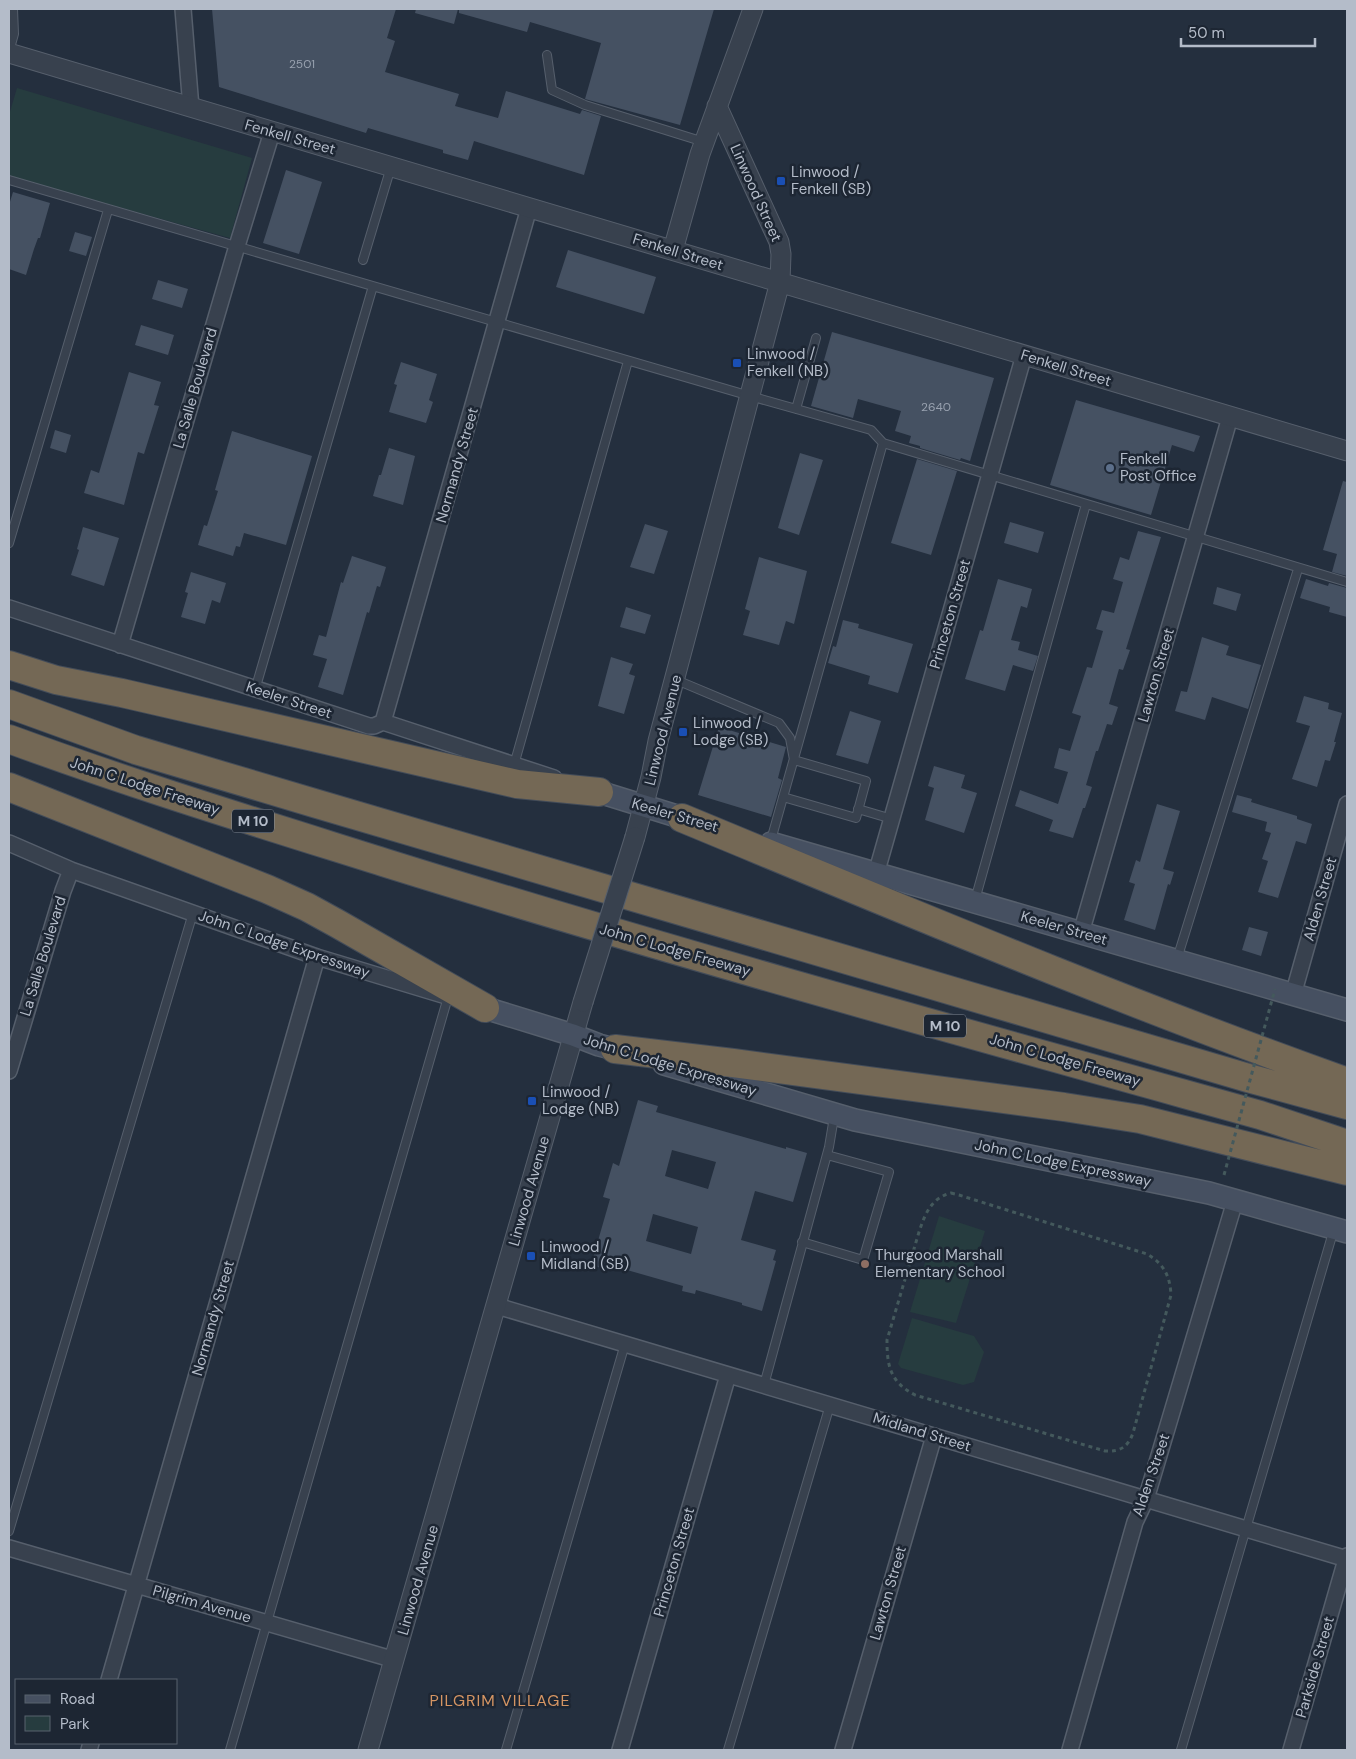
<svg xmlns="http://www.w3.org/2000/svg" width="1356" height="1759" viewBox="0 0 1356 1759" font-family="'DM Sans',sans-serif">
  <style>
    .green { fill: #263c3f }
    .building { fill: #455162; fill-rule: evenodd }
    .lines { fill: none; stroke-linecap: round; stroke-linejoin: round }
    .service-casing { stroke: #565f6c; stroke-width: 10 }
    .minor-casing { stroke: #565f6c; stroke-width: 18 }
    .tertiary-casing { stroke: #565f6c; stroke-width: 21 }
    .secondary-casing { stroke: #565f6c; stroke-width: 24 }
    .motorway-casing { stroke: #434c59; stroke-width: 30 }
    .path { stroke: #44595c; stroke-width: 3; stroke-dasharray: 4 4; stroke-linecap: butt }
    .service { stroke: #38414e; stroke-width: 8 }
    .minor { stroke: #38414e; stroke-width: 15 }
    .tertiary { stroke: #38414e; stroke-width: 19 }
    .secondary { stroke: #465061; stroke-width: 21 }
    .motorway { stroke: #746855; stroke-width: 28 }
    .tertiary-bridge-casing { stroke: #565f6c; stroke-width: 21; stroke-linecap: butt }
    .path-bridge { stroke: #44595c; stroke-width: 3; stroke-dasharray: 4 4; stroke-linecap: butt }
    .tertiary-bridge { stroke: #38414e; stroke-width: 19 }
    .transit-dot { fill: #1a4fb4; stroke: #1d2633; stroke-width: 2 }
    .service-dot { fill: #5c6f8a; stroke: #1d2633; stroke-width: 2 }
    .education-dot { fill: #8d6e63; stroke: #1d2633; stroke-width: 2 }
    .labels { text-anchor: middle; stroke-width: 5; stroke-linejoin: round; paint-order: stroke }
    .number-label { font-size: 12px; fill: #98a1af }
    .shield { fill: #1d2633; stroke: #878f9c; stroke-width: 1 }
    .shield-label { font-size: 14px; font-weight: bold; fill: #b4bcc9 }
    .street-label { font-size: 15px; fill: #b4bcc9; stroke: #1d2633 }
    .poi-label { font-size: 15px; fill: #b4bcc9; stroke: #1d2633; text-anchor: start }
    .neighbourhood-label { font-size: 16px; letter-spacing: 1px; fill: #d59563; stroke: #1d2633 }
  </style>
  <rect width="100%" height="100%" fill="#242f3e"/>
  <path class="green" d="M17 88 252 158 230 238 9 177V115Z
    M939 1216 985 1231 956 1323 910 1312Z
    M912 1318 974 1336 984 1352 974 1382 963 1385 901 1368 898 1364Z"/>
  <path class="building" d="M212 9H396L387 38 395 41 385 72 459 94 455 106 498 118 506 91 580 114 582 110 601 116 584 175 474 141 468 160 443 153V150L368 128 366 133 219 87Z
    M416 9H458L454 24 415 13Z
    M459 9H714L680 125 585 99 601 43 530 22 527 32 459 13Z
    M286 170 322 182 299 254 263 243Z
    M13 192 50 203 40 238H38L34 249 26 275 9 269V205Z
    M75 232 92 237 86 256 69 251Z
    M568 250 656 277 644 314 556 287Z
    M158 280 188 289 182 308 152 299Z
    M141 325 174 335 168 355 135 345Z
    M832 332 994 378 970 461 961 458 960 460 920 448V446L909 443 911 436 895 431 901 411 858 399 853 418 811 406Z
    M401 362 437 374 429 400 433 402 426 423 389 412 397 385 394 384Z
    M129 372 161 382 154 405 159 406 144 454 138 452 124 505 84 493 91 470 99 473Z
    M1076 400 1200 436 1194 452 1172 445 1151 515 1050 485Z
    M55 430 71 435 66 453 50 448Z
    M232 431 312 456 286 545 244 533 240 547 236 546 233 556 198 545 204 525 207 526 218 491 215 490Z
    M389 448 415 456 403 505 373 496 379 475H381Z
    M800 453 823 460 799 535 778 528Z
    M917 459 957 471 931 555 891 543Z
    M1343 481 1347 482V576L1332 572 1337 554 1323 550Z
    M1010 522 1044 532 1038 553 1004 543Z
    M645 524 668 531 654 574 630 567Z
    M83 527 119 538 104 586 71 575 79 550 77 549Z
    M1138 531 1161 537 1126 649 1130 650 1123 670 1119 669 1109 704 1118 707 1112 725 1107 724 1098 751H1096L1086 785 1092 787 1085 808H1083L1073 838 1049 831 1053 820 1015 806 1020 790 1058 804 1068 772 1054 768 1059 748 1070 751 1081 716 1072 713 1087 667 1092 668 1103 631 1096 629 1102 610 1114 613 1123 582 1113 579 1120 557 1129 560Z
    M352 556 386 567 380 587 377 586 369 613 367 612 343 695 318 687 327 659 313 655 319 635 326 637 341 582 343 583Z
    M759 557 807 571 794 624 786 621 779 645 743 635 750 611 745 609Z
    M191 572 226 583 220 603 212 600 205 624 181 617 188 593 185 592Z
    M998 579 1032 589 1027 608 1021 606 1011 640 1020 642 1018 650 1038 656 1033 671 1013 665 1005 691 965 679 980 630 983 631Z
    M1306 579 1328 586 1329 583 1347 588V617L1329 612 1330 607 1300 598Z
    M1217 587 1241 594 1236 611 1213 604Z
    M626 607 651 615 645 634 620 627Z
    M843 620 859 624 858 628 913 644 898 693 868 684 870 676 828 663 833 646 836 647Z
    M1202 637 1229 646 1226 655 1261 665 1248 709 1212 697 1205 720 1175 711 1181 691 1187 692Z
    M611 657 633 664 629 674 635 676 624 714 598 706Z
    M1304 696 1329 703 1328 709 1342 713 1334 742H1336L1330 761 1325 760 1317 787 1292 779 1310 726 1296 722Z
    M850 711 881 721 868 764 836 755Z
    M719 727 786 747 778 778 782 780 771 817 698 795Z
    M934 766 965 775 961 788 977 793 964 833 925 820 934 788 928 786Z
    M1237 795 1252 799 1251 802 1297 816V819L1312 824 1306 844 1296 841 1278 898 1258 892 1268 861 1262 859 1271 833 1265 831 1267 822 1232 812Z
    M1157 804 1180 811 1163 869 1174 872 1170 885 1168 884 1155 930 1124 920 1135 884 1129 882 1136 860 1140 862Z
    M1249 927 1268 932 1261 956 1242 950Z
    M638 1100 658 1106 656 1112 786 1149V1147L807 1153 793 1202 755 1191 741 1240 776 1250 773 1260 776 1261 762 1311 742 1305V1303L696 1290 695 1294 682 1291 683 1286 613 1266 611 1271 591 1265 610 1199 603 1197 613 1163 619 1166ZM672 1150 716 1162 708 1189 665 1176ZM653 1214 698 1227 691 1254 646 1241Z"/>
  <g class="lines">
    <defs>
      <path id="service" d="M9 52 14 34 13 9
        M547 55 552 90 585 105 704 142
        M9 180 750 396 871 430 883 443 1347 582
        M363 260 391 167
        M796 409 816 338
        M9 543 108 210
        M674 679 779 723 790 738 794 760 866 781 856 818 783 797
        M255 690 373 286
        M514 765 628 361
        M858 809 892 819
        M771 840 883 443
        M975 900 1086 504
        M1177 959 1298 569
        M802 1242 863 1260 889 1172 827 1155
        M764 1385 829 1147 834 1117
        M9 1531 193 913
        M230 1750 448 997
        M506 1750 625 1344
        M728 1750 830 1405
        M1181 1750 1334 1229"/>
      <path id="minor" d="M183 9 191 108
        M9 608 369 726H374L383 722 554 778
        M120 645 237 246 272 132
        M383 722 529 208
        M9 843 71 870 317 957 446 996
        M876 874 1024 355
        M1081 933 1230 417
        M1293 995 1347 804
        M9 1071 63 891 71 870
        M497 1306 1347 1559
        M9 1548 395 1660
        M109 1680 317 957
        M89 1750 91 1743
        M620 1750 728 1375
        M843 1750 934 1436
        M1070 1750 1135 1522 1146 1499 1235 1201
        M1291 1750 1347 1556"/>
      <path id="tertiary" d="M9 53 1347 451
        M673 250 700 154 753 9
        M635 837 651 777 658 741 780 282 781 254 779 242 717 106
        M368 1750 583 1002"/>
      <path id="secondary" d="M599 792 696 822
        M771 843 1347 1010
        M485 1008 573 1035 599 1045 630 1053
        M664 1064 855 1120 1209 1193 1347 1232"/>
      <path id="motorway" d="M9 665 56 680 122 693 517 784 599 792
        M9 704 136 750 314 803 1248 1078 1347 1105
        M9 739C134 785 262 824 389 864 678 954 969 1034 1260 1115L1347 1144
        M9 787 267 889 307 907 338 924 485 1008
        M682 818C902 909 1122 1002 1347 1082
        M615 1049 733 1063 1064 1107 1140 1119 1347 1171"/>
    </defs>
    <use href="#service" class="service-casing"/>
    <use href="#minor" class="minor-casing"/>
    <use href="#tertiary" class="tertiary-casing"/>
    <use href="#secondary" class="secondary-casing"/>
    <use href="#motorway" class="motorway-casing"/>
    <path class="path" d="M951 1193 959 1195 1147 1254C1164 1264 1170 1276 1171 1295L1133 1433C1128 1447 1120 1452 1105 1451L915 1395C890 1382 887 1366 887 1340L919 1232C925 1214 931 1198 951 1193Z"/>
    <use href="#service" class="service"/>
    <use href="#minor" class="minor"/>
    <use href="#tertiary" class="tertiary"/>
    <use href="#secondary" class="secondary"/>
    <use href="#motorway" class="motorway"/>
    <defs>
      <path id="tertiary-bridge" d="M583 1002 635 837"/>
    </defs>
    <use href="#tertiary-bridge" class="tertiary-bridge-casing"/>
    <path class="path-bridge" d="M1224 1175 1275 989"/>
    <use href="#tertiary-bridge" class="tertiary-bridge"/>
  </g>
  <g class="transit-dot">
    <rect x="776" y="176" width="10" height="10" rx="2.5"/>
    <rect x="732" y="358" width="10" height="10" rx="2.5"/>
    <rect x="678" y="727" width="10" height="10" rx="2.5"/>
    <rect x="527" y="1096" width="10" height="10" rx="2.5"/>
    <rect x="526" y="1251" width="10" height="10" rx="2.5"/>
  </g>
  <circle class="service-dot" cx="1110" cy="468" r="5"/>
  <circle class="education-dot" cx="865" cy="1264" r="5"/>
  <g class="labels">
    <g class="number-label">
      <text x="302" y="68">2501</text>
      <text x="936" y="411">2640</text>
    </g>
    <g class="shield">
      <rect x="232" y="809.5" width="42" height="23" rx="4"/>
      <rect x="924" y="1014.5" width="42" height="23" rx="4"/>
    </g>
    <g class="shield-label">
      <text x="253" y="826">M 10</text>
      <text x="945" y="1031">M 10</text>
    </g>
    <g class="street-label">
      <text transform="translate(290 137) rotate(16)" y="5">Fenkell Street</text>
      <text transform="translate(756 193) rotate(66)" y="5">Linwood Street</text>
      <text transform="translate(678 252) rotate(17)" y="5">Fenkell Street</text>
      <text transform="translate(1066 368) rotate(17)" y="5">Fenkell Street</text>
      <text transform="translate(195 388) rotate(-74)" y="5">La Salle Boulevard</text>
      <text transform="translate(457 465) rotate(-74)" y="5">Normandy Street</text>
      <text transform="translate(950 614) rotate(-74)" y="5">Princeton Street</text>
      <text transform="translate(1156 675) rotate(-74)" y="5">Lawton Street</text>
      <text transform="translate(289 700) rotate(18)" y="5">Keeler Street</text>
      <text transform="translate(663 730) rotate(-76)" y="5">Linwood Avenue</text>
      <text transform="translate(145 786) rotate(18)" y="5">John C Lodge Freeway</text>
      <text transform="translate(675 815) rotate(16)" y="5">Keeler Street</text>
      <text transform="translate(1320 899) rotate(-74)" y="5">Alden Street</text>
      <text transform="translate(1064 928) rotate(16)" y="5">Keeler Street</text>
      <text transform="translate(284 944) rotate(19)" y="5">John C Lodge Expressway</text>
      <text transform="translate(675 950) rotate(16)" y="5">John C Lodge Freeway</text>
      <text transform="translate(43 956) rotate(-73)" y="5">La Salle Boulevard</text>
      <text transform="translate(1065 1060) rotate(16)" y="5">John C Lodge Freeway</text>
      <text transform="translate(670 1065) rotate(17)" y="5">John C Lodge Expressway</text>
      <text transform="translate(1063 1163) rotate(12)" y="5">John C Lodge Expressway</text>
      <text transform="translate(529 1191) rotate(-74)" y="5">Linwood Avenue</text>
      <text transform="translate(213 1318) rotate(-74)" y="5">Normandy Street</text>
      <text transform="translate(922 1432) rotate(17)" y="5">Midland Street</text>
      <text transform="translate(1151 1475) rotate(-71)" y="5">Alden Street</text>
      <text transform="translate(674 1562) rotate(-74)" y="5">Princeton Street</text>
      <text transform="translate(418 1580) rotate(-74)" y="5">Linwood Avenue</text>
      <text transform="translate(888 1593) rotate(-74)" y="5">Lawton Street</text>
      <text transform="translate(202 1604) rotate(16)" y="5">Pilgrim Avenue</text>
      <text transform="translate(1315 1667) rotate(-74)" y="5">Parkside Street</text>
    </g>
    <g class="poi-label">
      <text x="791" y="177">Linwood /<tspan x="791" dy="17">Fenkell (SB)</tspan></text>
      <text x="747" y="359">Linwood /<tspan x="747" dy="17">Fenkell (NB)</tspan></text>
      <text x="1120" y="464">Fenkell<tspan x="1120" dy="17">Post Office</tspan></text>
      <text x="693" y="728">Linwood /<tspan x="693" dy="17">Lodge (SB)</tspan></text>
      <text x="542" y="1097">Linwood /<tspan x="542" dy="17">Lodge (NB)</tspan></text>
      <text x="541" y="1252">Linwood /<tspan x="541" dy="17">Midland (SB)</tspan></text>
      <text x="875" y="1260">Thurgood Marshall<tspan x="875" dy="17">Elementary School</tspan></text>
    </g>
    <g class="neighbourhood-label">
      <text x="500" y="1706">PILGRIM VILLAGE</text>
    </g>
  </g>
  <rect width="1356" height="1759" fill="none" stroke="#b4bcc9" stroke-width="20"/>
  <rect x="15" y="1679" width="162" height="65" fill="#1d2633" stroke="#59626f"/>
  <rect x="25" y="1695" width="25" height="8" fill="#465061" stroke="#59626f"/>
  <text x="60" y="1704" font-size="15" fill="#b4bcc9">Road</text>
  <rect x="25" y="1716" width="25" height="15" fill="#263c3f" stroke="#59626f"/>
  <text x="60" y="1729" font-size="15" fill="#b4bcc9">Park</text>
  <path d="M1181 38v8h134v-8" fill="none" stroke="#b4bcc9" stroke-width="2.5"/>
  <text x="1188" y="38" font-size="15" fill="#b4bcc9" stroke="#1d2633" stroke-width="4" paint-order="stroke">50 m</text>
</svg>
